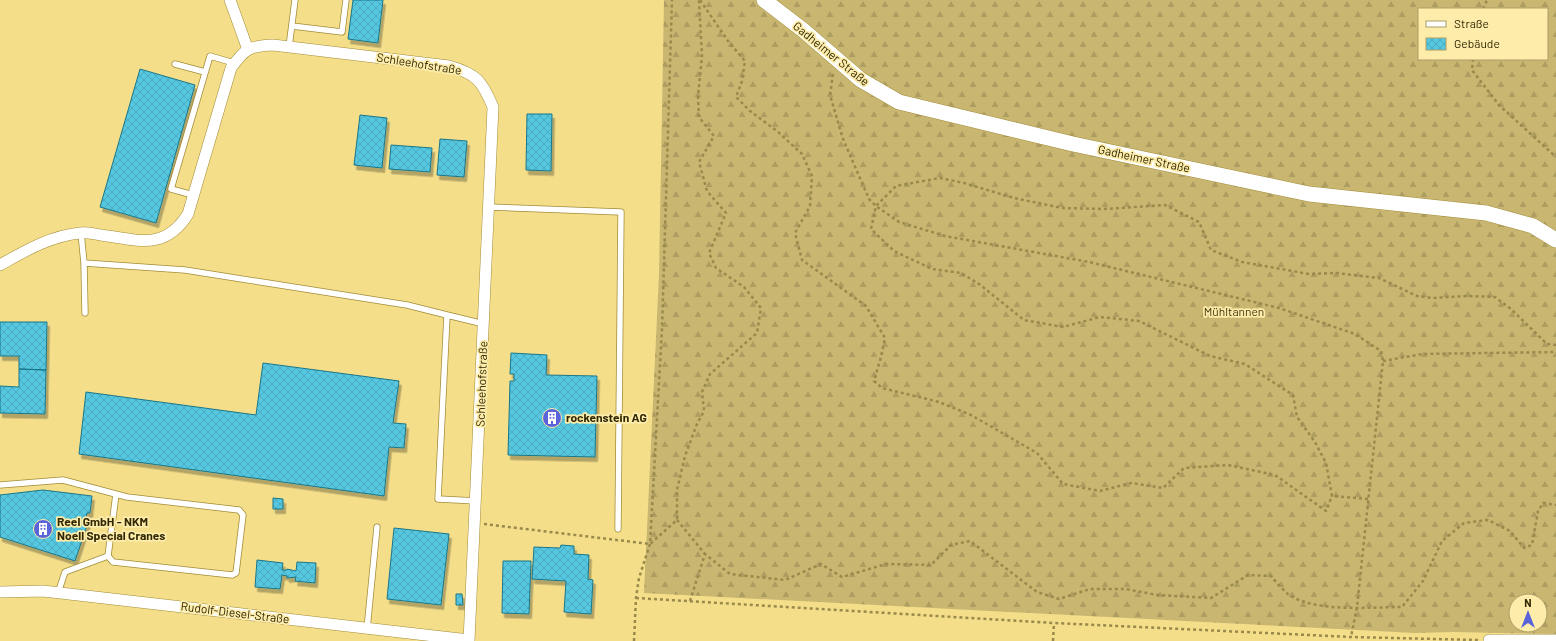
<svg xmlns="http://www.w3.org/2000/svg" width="1556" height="641" viewBox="0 0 1556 641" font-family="Barlow,sans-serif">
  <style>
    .forest { fill: url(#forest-firs); fill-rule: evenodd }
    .building { fill: url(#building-cross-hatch); stroke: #197689; filter: url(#shadow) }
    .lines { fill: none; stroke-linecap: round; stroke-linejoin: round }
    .lane-casing { stroke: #a28c37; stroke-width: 7 }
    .street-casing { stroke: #a28c37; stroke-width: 12 }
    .secondary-casing { stroke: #a28c37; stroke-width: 16 }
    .path { stroke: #99894b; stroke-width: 2.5; stroke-dasharray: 3 3; stroke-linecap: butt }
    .lane { stroke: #fff; stroke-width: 5.5 }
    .street { stroke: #fff; stroke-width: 11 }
    .secondary { stroke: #fff; stroke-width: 15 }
    .labels { text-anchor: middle; stroke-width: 3.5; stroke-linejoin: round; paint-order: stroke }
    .street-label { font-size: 12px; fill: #302703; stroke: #fdecaa }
    .park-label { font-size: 12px; fill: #42370c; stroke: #fdecaa }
    .poi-label { font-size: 12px; font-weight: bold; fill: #302703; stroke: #fdecaa; text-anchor: start }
  </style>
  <defs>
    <pattern id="forest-firs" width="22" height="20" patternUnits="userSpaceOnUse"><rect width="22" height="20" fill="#c9b771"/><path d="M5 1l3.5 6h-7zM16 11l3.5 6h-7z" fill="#ad9d60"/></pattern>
    <pattern id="building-cross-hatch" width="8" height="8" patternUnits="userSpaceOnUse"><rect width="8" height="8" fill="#56c7e0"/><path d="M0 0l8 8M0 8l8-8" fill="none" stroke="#4babbf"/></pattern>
    <filter id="shadow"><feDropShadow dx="2.5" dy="4.5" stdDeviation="0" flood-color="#0004"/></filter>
  </defs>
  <rect width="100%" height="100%" fill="#f4de8a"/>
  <path class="forest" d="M664 0H1556V634L1453 632 1415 633 644 593 659 274ZM1419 9H1547V59H1419ZM1516 601H1540V625H1516Z"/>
  <path class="building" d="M353 0H383L378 43 348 39Z
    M140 69 195 85 156 223 100 207Z
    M527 114H552L551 171 526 170Z
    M360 115 387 118 382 168 354 165Z
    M440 139 467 141 464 177 437 175Z
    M391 145 432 148 430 172 389 169Z
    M0 322H47L46 370 19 369V356H0Z
    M511 353 547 355 546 375 597 376 595 457 508 455 510 381H514V374H510Z
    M263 363 399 381 393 423 406 424 404 448 389 447 384 496 79 454 86 392 256 415Z
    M19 369 46 370 45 414 0 413V386L19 387Z
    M43 490 92 496 90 513H87L85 522H88L75 561 0 537V495Z
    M273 498 283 499V509H273Z
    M394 528 449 534 441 605 387 599Z
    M561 545 574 546V554L589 555 588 579 593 580 591 614 564 612 566 581 532 579 534 547 560 548Z
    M257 560 283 563 282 570H287V569L296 571 297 562 316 563 315 583 295 581 296 577 287 578V576L282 575 280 589 255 587Z
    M503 561H531L529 614 502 613Z
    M456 594H462L463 605H456Z"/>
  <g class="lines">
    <defs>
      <path id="lane" d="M292 26 342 32 346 0
        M289 47 295 0
        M175 64 205 72
        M193 195 171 189 210 56 234 63
        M489 207 621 212 618 529
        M81 233 84 263 85 313
        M84 263 185 270 407 305 447 315
        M0 485 63 480 127 497 239 510 243 515 236 573 232 575 113 562 108 556 116 494
        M477 501 438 499 447 315 484 324
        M58 593 65 572 108 556
        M367 629 377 527"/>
      <path id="street" d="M230 0 248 50
        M0 265C25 251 50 236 80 233 86 232 94 234 101 235 138 240 165 251 188 214L231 68C245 49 248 46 273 45L449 66C477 74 482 81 493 107L469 641
        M0 592 43 591 469 640
        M1489 640H1556"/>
      <path id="secondary" d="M764 0 803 30 861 80 899 102 1073 144 1309 194 1486 213 1533 226 1556 240"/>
    </defs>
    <use href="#lane" class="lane-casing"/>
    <use href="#street" class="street-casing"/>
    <use href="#secondary" class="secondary-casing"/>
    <path class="path" d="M700 0 728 41 745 61 742 81 736 97 750 111 777 131 802 154 812 176 810 206 795 233 802 260 866 306 885 338 881 357 874 381 882 388 939 402 971 415 1037 453 1063 484 1100 491 1131 483 1163 488 1184 468 1228 465 1275 475 1326 511 1332 496
      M1483 9 1487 0
      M1473 59 1472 70 1499 105 1556 157
      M833 74 830 95 843 139 869 199 876 206 899 222 945 236 1089 262 1279 308 1355 334 1381 351 1383 361 1357 607 1351 637
      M1383 361 1422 354 1556 352
      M1368 499 1332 496 1326 463 1315 442 1297 417 1293 395 1245 364 1210 356 1139 321 1100 317 1063 327 1024 320 979 284 961 273 932 269 894 251 871 229 876 206 896 186 940 178 964 183 1014 198 1062 208 1105 209 1165 205 1199 222 1211 250 1242 262 1309 274 1336 273 1379 278 1417 296 1432 298 1468 296 1495 297 1511 309 1547 344 1556 345
      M677 520 705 554
      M484 524 650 544 677 520V490L685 456 697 424 704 411 702 392 710 374 757 333 761 308 744 287 716 268 709 253 726 213 707 191 699 162 714 136 699 117 698 96 702 56 699 0
      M636 598 1054 623 1351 637 1478 640
      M690 601 705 554 730 574 785 580 821 564 842 577 886 564 931 565 951 545 970 541 1037 592 1059 599 1090 589H1125L1158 595 1211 598 1248 575 1271 576C1276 582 1282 589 1288 594 1315 613 1369 607 1402 607L1423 581 1442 541 1464 523 1488 520 1510 531 1524 548 1532 545 1538 511 1543 503 1556 505
      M634 641 636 598 639 578 650 544 662 329 672 0
      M1053 641 1054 623"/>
    <use href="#lane" class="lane"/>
    <use href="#street" class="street"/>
    <use href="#secondary" class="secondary"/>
  </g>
  <defs>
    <symbol id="building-disc" viewBox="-11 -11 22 22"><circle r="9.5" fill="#5964db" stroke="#fdecaa"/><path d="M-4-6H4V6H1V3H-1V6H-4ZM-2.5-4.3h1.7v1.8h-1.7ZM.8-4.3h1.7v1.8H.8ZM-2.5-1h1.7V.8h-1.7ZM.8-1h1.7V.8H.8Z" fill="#fff"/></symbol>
  </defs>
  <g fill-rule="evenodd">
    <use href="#building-disc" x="541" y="407" width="22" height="22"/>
    <use href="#building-disc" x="32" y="518" width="22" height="22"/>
  </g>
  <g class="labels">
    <g class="street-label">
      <text transform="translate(831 54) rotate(39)" y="4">Gadheimer Straße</text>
      <text transform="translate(419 64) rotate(9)" y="4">Schleehofstraße</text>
      <text transform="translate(1144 159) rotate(12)" y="4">Gadheimer Straße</text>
      <text transform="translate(482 384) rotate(-88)" y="4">Schleehofstraße</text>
      <text transform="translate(235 613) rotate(7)" y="4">Rudolf-Diesel-Straße</text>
    </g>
    <g class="park-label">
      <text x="1234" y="316">Mühltannen</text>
    </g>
    <g class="poi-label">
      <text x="566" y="422">rockenstein AG</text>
      <text x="57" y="526">Reel GmbH - NKM<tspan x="57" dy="14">Noell Special Cranes</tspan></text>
    </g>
  </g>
  <rect x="1418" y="8" width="130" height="52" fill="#fdecaa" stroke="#ab9d67"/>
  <rect x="1426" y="21" width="20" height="6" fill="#ffffff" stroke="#ab9d67"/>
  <text x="1454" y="28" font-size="12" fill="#302703">Straße</text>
  <rect x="1426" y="38" width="20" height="12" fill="url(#building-cross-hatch)" stroke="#ab9d67"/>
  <text x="1454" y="48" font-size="12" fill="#302703">Gebäude</text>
  <g transform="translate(1528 613)"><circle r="19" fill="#fdecaa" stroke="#ab9d67"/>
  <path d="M0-3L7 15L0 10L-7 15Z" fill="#5964db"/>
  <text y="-6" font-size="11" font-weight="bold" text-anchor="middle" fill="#302703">N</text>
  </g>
</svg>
